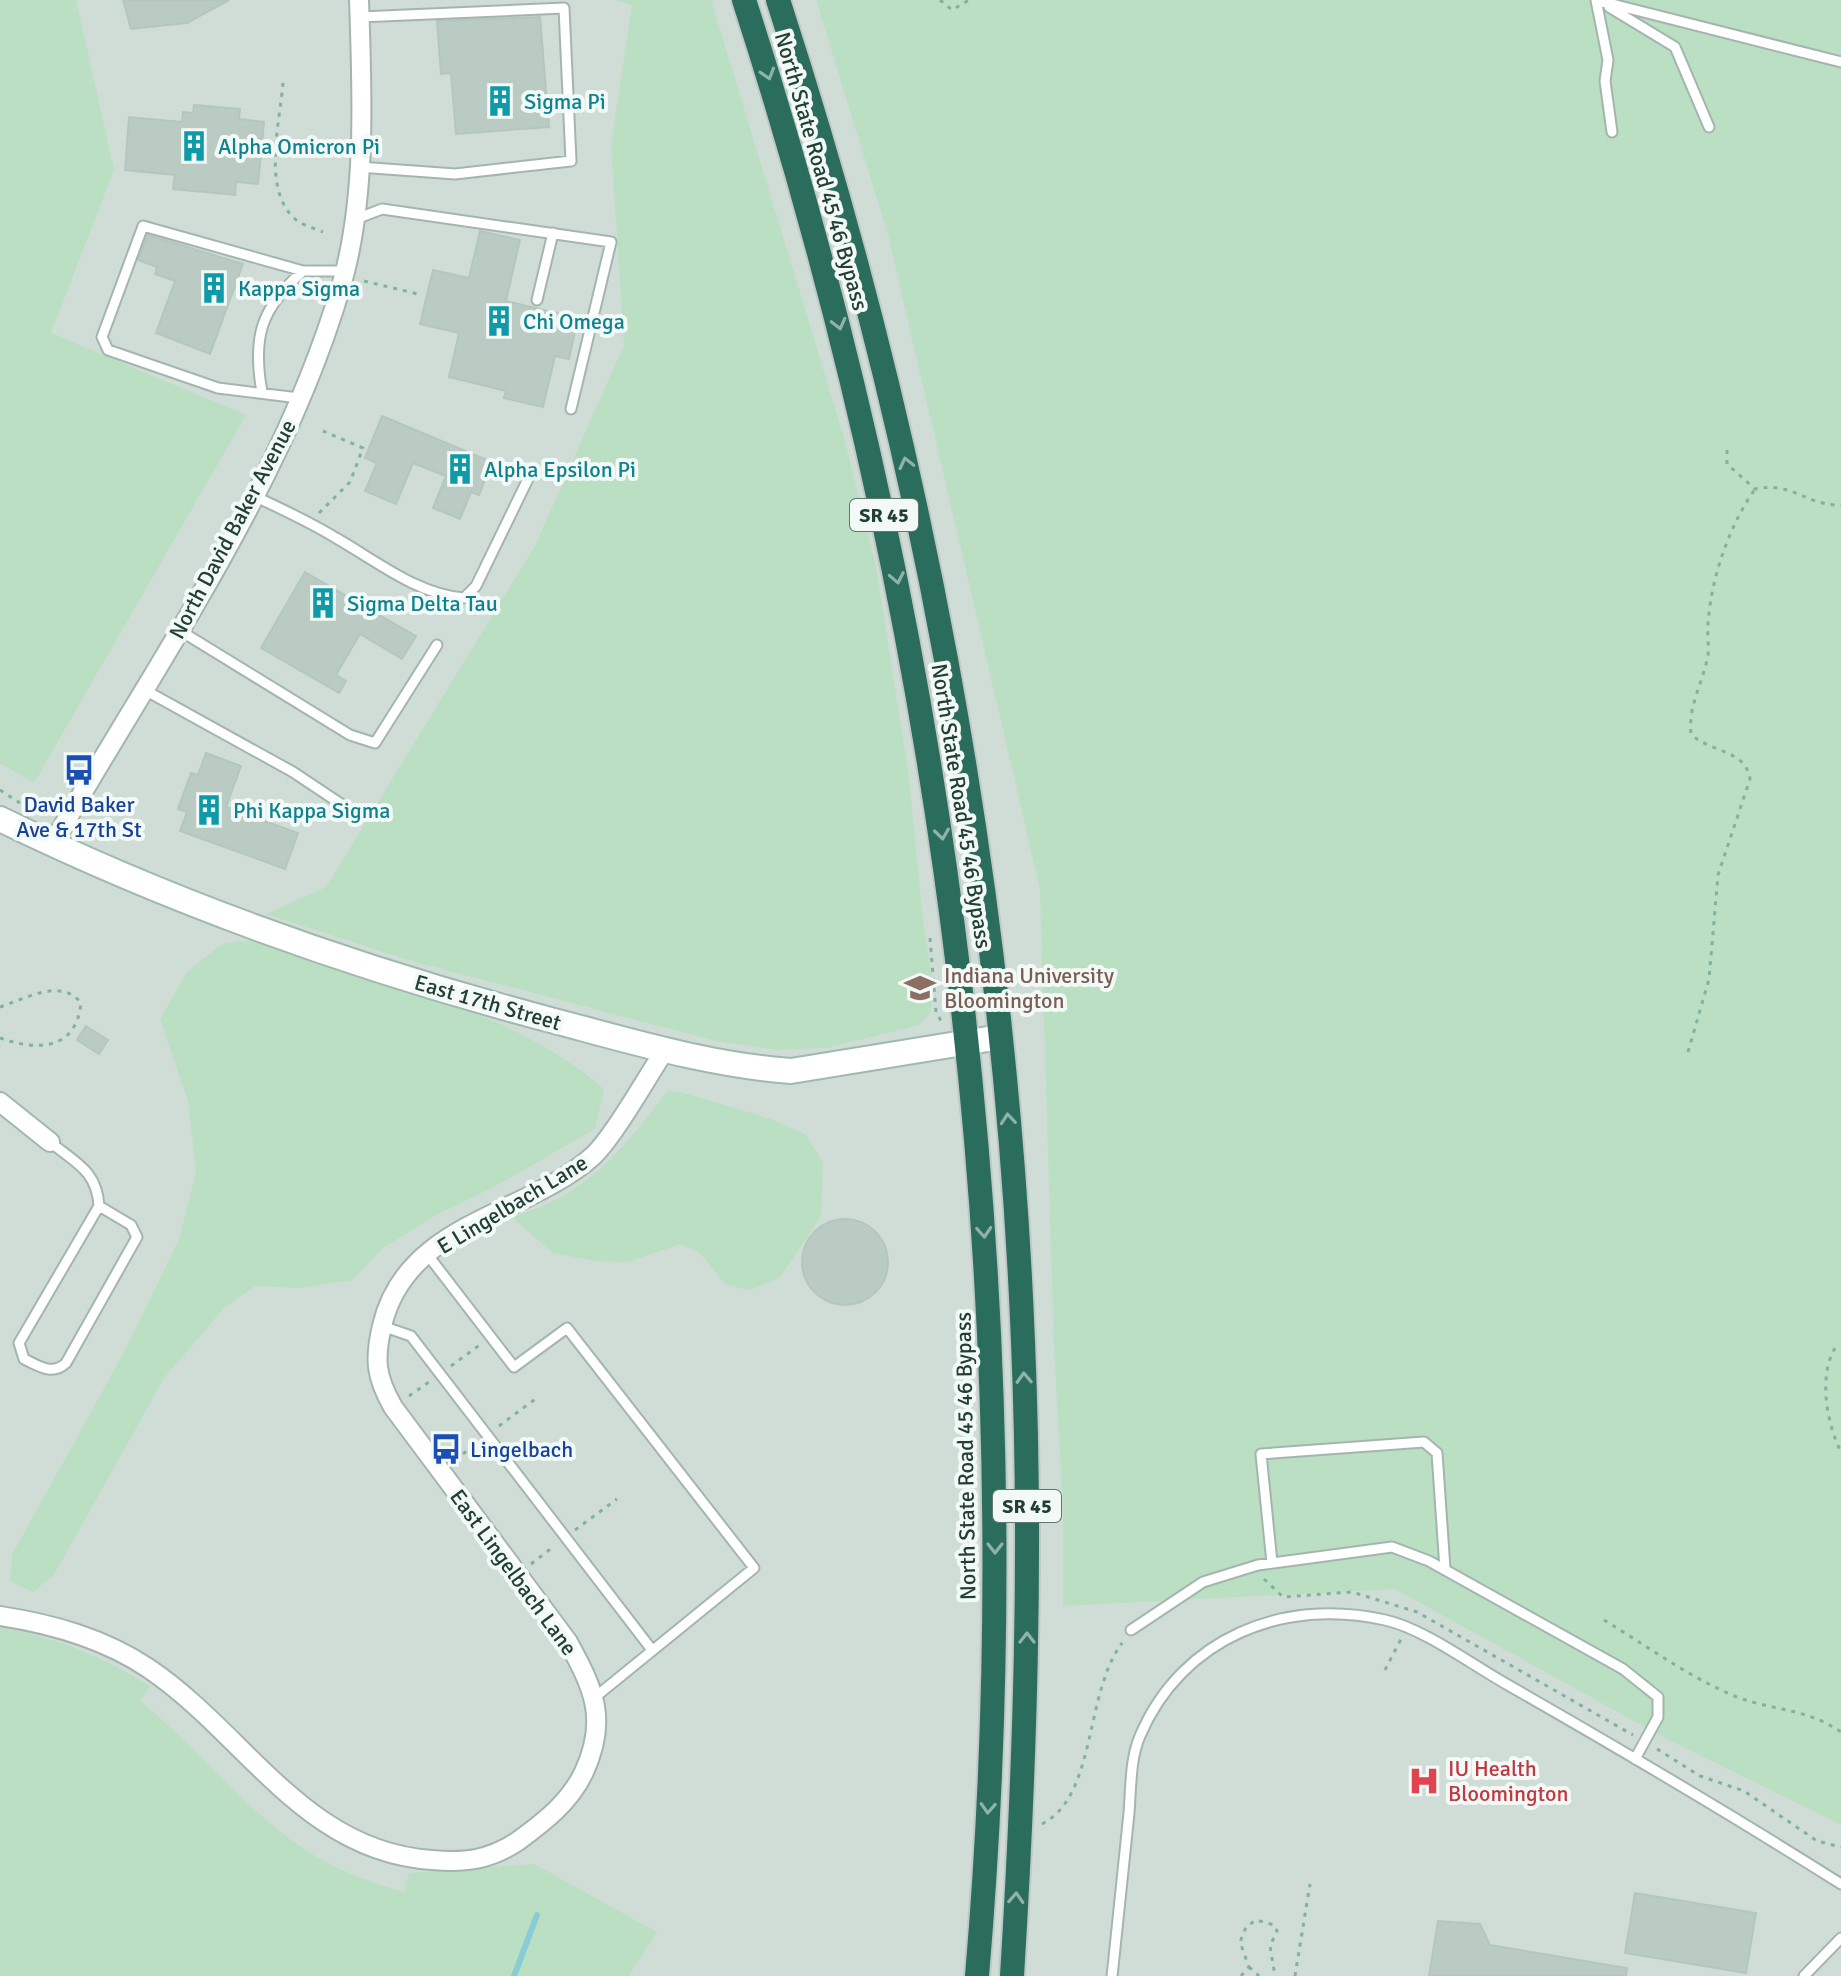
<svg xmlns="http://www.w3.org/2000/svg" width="1841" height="1976" viewBox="0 0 1841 1976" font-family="Signika,sans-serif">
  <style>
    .built { fill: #d0ddd7 }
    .green { fill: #badfc2 }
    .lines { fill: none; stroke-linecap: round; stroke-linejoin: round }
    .stream { stroke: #88cdd5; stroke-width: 6 }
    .building { fill: #bacbc3; stroke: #b4c7be; stroke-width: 2 }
    .lane-casing { stroke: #a4b5af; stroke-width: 13 }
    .street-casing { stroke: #a4b5af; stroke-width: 22 }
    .secondary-casing { stroke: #a0b9af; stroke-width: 28 }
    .highway-casing { stroke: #c1c9c6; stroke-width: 28 }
    .path { stroke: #81b2a0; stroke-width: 3; stroke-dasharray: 4 6; stroke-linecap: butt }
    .lane { stroke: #fff; stroke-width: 9 }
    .street { stroke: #fff; stroke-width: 18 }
    .secondary { stroke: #fff; stroke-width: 24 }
    .highway { stroke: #2b6d5c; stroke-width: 24 }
    .oneway { stroke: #8fb3a9 }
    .labels { text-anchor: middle; stroke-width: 8; stroke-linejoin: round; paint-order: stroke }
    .shield { fill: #f3f9f6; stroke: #60776f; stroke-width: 2 }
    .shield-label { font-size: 20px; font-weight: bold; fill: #213f35 }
    .culture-label { font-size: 22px; fill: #0d838f; stroke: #f3f9f6; text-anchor: start }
    .street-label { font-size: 22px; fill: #213f35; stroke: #f3f9f6 }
    .transit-label { font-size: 22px; fill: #164399; stroke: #f3f9f6 }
    .education-label { font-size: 22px; fill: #785e54; stroke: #f3f9f6; text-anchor: start }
    .health-label { font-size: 22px; fill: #be3a42; stroke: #f3f9f6; text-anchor: start }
  </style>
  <rect width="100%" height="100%" fill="#e2ede8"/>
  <path class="built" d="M0 0H1841V1976H0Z"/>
  <path class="green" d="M0 0H76L114 170 51 333 246 415 34 783 0 763Z
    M615 0H711L843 434 876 566 909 778 923 920 934 989 930 1013 919 1025 826 1048 777 1050 716 1041 408 960 266 914 326 887 535 546 624 345 611 145 632 5Z
    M816 0H1841V1825L1663 1737 1395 1589 1063 1606V1507L1054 1350 1040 889 887 231Z
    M261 939C370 977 517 1012 604 1089L595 1129 496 1186 440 1213 383 1248 352 1280 299 1288 255 1286 225 1307 164 1378 54 1575 33 1592 10 1581 12 1555 124 1352 179 1240 196 1172 188 1101 160 1019 187 972 222 944Z
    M667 1091 681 1092 771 1119 805 1134 823 1162 821 1216 780 1278 750 1290 725 1284 700 1253 681 1244 628 1262 596 1261 553 1253 512 1217C585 1196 623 1151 667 1091Z
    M0 1628C55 1636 103 1657 150 1686L140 1701C202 1750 250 1819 319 1858 347 1874 374 1883 404 1892L409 1873 534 1864 657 1932 629 1976H0Z"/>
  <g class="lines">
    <path class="stream" d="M514 1976 537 1915"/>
  </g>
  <path class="building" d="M123 0H229L187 23 131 29Z
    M540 17 549 127 456 134 451 73 441 74 437 21Z
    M194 105 240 109 239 119 264 122 258 184 236 182 235 195 173 189 175 175 125 170 129 117 182 122 183 112 193 113Z
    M480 231 520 240 506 301 578 318 569 359 555 356 543 407 504 398 506 391 449 377 459 333 420 324 433 270 469 278Z
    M148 235 243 264 210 354 156 333 175 281 155 274 157 267 138 260Z
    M382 416 492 462 479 495 471 492 460 519 433 508 446 476 413 463 396 504 365 491 377 463 365 458Z
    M305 572 416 636 402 659 360 634 336 675 346 681 339 693 261 648Z
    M206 753 241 766 226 807 298 833 285 869 180 831 187 812 178 809 191 773 198 775Z
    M86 1026 108 1040 99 1054 77 1040Z
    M802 1262a43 43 0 1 1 86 0a43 43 0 1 1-86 0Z
    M1635 1893 1756 1913 1746 1973 1625 1953Z
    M1438 1921 1480 1924 1490 1945 1627 1968 1626 1976H1429Z"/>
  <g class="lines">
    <defs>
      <path id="lane" d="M1596 0 1841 62
        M1596 0 1608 60 1605 81 1612 132
        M1609 7 1675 47 1709 127
        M359 167 455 174 571 161 564 8 360 17
        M356 219 382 209 611 242 571 409
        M537 300 553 233
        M262 392C252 337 261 308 303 271
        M299 398 218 388 108 350 102 337 143 226 303 271H344
        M254 496C282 509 310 522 336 538 375 560 418 595 464 598L476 586 528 479
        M179 630 350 735 375 743 437 645
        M143 689 293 772 344 806
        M50 1142C76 1163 97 1171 99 1206L19 1343 24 1359C39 1366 52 1376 66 1363L137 1237 131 1225 99 1206
        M427 1254 514 1367 567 1328 754 1568 594 1698
        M382 1326 411 1336 652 1650
        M1272 1563 1261 1454 1424 1442 1437 1453 1445 1569
        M1131 1630 1203 1582 1258 1565 1392 1547 1429 1561 1623 1669 1658 1697V1717L1635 1759
        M1112 1976C1118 1922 1123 1868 1129 1813 1131 1788 1130 1759 1140 1736 1182 1637 1285 1597 1385 1620 1425 1629 1472 1665 1508 1685 1620 1749 1732 1815 1841 1884
        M1804 1976 1841 1938"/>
      <path id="street" d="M52 845C156 663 283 486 342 283 367 195 362 90 359 0
        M0 1102 50 1142
        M0 1616C52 1624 103 1638 148 1668 245 1733 304 1852 432 1860 465 1863 490 1860 518 1841 544 1822 570 1802 584 1772 608 1720 594 1689 568 1642L393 1407C376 1377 374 1360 382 1326 406 1222 526 1216 593 1156 614 1136 647 1077 665 1050"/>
      <path id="secondary" d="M0 819C176 905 359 969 547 1019 627 1040 708 1065 791 1071L1000 1037"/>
      <path id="highway" d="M744 0C950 637 1034 1308 977 1976
        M778 0C919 433 1005 887 1023 1342 1032 1554 1025 1765 1012 1976"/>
    </defs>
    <use href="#lane" class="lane-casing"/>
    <use href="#street" class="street-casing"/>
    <use href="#secondary" class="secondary-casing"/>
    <use href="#highway" class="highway-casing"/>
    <path class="path" d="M940 0 952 10 969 0
      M283 83C280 122 262 188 294 218 301 225 314 228 323 232
      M364 281 422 295
      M1727 450V464L1755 489C1793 481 1806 506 1841 505
      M319 513 350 482 363 448 323 431
      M0 790 20 803
      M930 938 936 1012 941 1021
      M0 1007C25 999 61 977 81 1003 76 1051 37 1051 0 1038
      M1688 1052 1709 979 1718 875 1750 779C1746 749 1710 753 1691 734 1688 705 1703 683 1708 655 1709 645 1707 634 1708 624 1711 578 1729 526 1755 489
      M1835 1348C1818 1377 1827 1424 1841 1452
      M451 1366 481 1344
      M409 1396 429 1382
      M499 1426 538 1397
      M455 1460 477 1443
      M575 1530 617 1499
      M531 1564 553 1547
      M1264 1579 1283 1597 1352 1592 1417 1612 1633 1735
      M1604 1620C1647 1646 1690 1678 1737 1697 1774 1711 1806 1708 1841 1732
      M1385 1670 1401 1639
      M1657 1749 1700 1776 1744 1791 1817 1841 1841 1847
      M1042 1824C1097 1796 1084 1694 1122 1643
      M1249 1967 1259 1976
      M1241 1976 1249 1967 1240 1942 1246 1927 1256 1920 1274 1925 1277 1931 1270 1946 1275 1976
      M1295 1976 1310 1884"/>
    <use href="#lane" class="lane"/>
    <use href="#street" class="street"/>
    <use href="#secondary" class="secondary"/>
    <use href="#highway" class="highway"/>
  </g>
  <defs><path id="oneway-chevron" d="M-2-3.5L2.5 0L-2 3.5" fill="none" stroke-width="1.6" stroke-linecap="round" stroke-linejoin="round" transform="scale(2)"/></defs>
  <g class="oneway">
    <use href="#oneway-chevron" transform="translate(768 74) rotate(73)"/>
    <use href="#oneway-chevron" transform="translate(839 324) rotate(76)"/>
    <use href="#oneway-chevron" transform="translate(906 463) rotate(-103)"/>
    <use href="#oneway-chevron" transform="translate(897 578) rotate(79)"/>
    <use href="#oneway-chevron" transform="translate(942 834) rotate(82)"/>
    <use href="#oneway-chevron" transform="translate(1008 1119) rotate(-95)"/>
    <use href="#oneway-chevron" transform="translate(984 1232) rotate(86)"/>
    <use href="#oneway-chevron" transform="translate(1024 1378) rotate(-92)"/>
    <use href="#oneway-chevron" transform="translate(995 1548) rotate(90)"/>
    <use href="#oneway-chevron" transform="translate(1027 1638) rotate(-90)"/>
    <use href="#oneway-chevron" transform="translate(988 1808) rotate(93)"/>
    <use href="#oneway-chevron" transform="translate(1016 1898) rotate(-87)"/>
  </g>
  <defs>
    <symbol id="building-bare" viewBox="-9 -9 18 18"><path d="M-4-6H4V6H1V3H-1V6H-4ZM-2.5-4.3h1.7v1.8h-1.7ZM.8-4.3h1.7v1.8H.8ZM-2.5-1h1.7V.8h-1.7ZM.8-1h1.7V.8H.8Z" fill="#0f9aa8" stroke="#f3f9f6" stroke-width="2.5" paint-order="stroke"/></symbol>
    <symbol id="bus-bare" viewBox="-9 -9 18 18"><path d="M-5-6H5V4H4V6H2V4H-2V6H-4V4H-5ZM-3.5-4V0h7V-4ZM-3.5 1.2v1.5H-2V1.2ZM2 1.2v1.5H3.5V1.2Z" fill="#1a4fb4" stroke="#f3f9f6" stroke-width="2.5" paint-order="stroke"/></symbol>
    <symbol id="university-bare" viewBox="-9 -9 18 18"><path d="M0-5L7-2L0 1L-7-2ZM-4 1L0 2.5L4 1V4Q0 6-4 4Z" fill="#8d6e63" stroke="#f3f9f6" stroke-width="2.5" paint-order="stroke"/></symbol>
    <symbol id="hospital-bare" viewBox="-9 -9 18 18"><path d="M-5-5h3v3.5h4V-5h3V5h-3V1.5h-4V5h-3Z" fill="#e0444e" stroke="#f3f9f6" stroke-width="2.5" paint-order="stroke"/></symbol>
  </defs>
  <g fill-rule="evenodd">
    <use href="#building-bare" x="478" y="79" width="44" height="44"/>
    <use href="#building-bare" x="172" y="124" width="44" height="44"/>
    <use href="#building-bare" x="192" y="266" width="44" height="44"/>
    <use href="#building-bare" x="477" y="299" width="44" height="44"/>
    <use href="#building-bare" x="438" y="447" width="44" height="44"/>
    <use href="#building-bare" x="301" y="581" width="44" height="44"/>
    <use href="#bus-bare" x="57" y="748" width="44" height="44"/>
    <use href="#building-bare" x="187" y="788" width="44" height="44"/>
    <use href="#university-bare" x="898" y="966" width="44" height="44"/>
    <use href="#bus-bare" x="424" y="1427" width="44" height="44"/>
    <use href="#hospital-bare" x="1402" y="1759" width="44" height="44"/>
  </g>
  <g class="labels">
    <g class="shield">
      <rect x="850" y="499" width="68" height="32" rx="6"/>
      <rect x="993" y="1490" width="68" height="32" rx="6"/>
    </g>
    <g class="shield-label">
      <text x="884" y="522">SR 45</text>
      <text x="1027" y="1513">SR 45</text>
    </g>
    <g class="culture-label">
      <text x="524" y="109">Sigma Pi</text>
      <text x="218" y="154">Alpha Omicron Pi</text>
      <text x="238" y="296">Kappa Sigma</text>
      <text x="523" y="329">Chi Omega</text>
      <text x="484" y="477">Alpha Epsilon Pi</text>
      <text x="347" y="611">Sigma Delta Tau</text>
      <text x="233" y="818">Phi Kappa Sigma</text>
    </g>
    <g class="street-label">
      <text transform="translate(822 171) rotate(74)" y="8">North State Road 45 46 Bypass</text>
      <text transform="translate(232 529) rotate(-62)" y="8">North David Baker Avenue</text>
      <text transform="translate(962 806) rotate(81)" y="8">North State Road 45 46 Bypass</text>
      <text transform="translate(488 1002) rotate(16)" y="8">East 17th Street</text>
      <text transform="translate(512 1204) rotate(-31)" y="8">E Lingelbach Lane</text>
      <text transform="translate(965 1456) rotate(-91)" y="8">North State Road 45 46 Bypass</text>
      <text transform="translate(514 1572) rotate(54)" y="8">East Lingelbach Lane</text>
    </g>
    <g class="transit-label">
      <text x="79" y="812">David Baker<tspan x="79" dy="25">Ave &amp; 17th St</tspan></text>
      <text x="470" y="1457" text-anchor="start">Lingelbach</text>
    </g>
    <g class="education-label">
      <text x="944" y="983">Indiana University<tspan x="944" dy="25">Bloomington</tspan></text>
    </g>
    <g class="health-label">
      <text x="1448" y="1776">IU Health<tspan x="1448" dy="25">Bloomington</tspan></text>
    </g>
  </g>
</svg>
